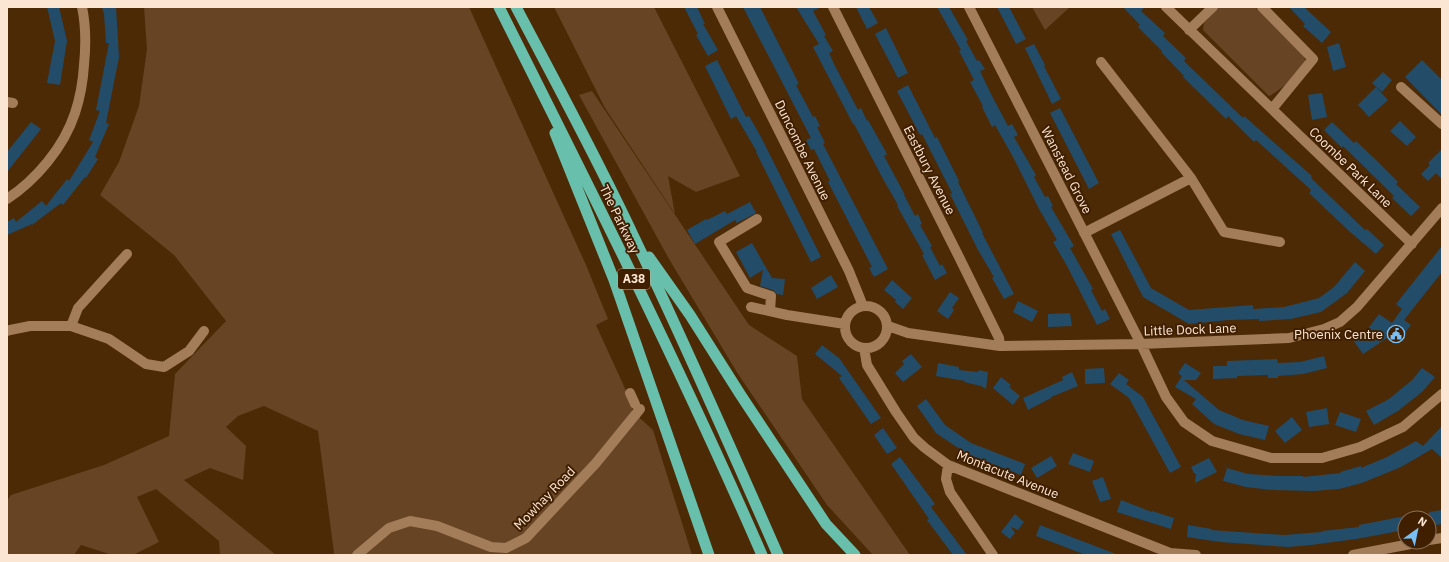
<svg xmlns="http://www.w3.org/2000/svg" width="1449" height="562" viewBox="0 0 1449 562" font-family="'IBM Plex Sans',sans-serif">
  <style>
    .green { fill: #664424 }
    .building { fill: #234c69 }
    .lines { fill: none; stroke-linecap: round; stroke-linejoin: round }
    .minor { stroke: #a37c5a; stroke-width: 10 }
    .trunk { stroke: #68c0ac; stroke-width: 11 }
    .labels { text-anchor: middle; stroke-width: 4; stroke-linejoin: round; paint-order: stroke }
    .shield { fill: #3f1f00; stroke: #c3aa94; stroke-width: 1 }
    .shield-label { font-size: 12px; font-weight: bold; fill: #fbe5d3 }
    .street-label { font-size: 13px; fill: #fbe5d3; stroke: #3f1f00 }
    .poi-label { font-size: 13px; fill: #fbe5d3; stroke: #3f1f00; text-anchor: end }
  </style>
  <rect width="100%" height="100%" fill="#4b2a05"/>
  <path class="green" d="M144 7H469L586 265 608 319 596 325 633 406 632 411 653 430 692 555H332L334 553 318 431 264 406 238 416 226 427 246 446 243 480 210 468 184 480 276 555H220L219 541 156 489 137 497 159 542 133 555H112L81 545 74 555H7V501L11 495 104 465 169 436 175 374 226 321 174 255 100 195 119 162 139 106 147 49Z
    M554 7H654L740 176 696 192 668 176 675 214 605 108Z
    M1032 7H1070L1045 30Z
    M1219 7H1255L1301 51C1302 53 1305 57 1305 60 1306 70 1278 92 1269 96L1203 30 1204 23Z
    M592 91 749 325 797 356 802 399 910 555H873L827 505 738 374 669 259 579 95Z"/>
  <path class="building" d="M47 7H59L67 41 60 85 47 83 55 41Z
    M102 7H116L119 57 106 123 109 124 95 157 98 159 86 178 85 177 63 205 61 203 32 225V224L7 235V222L14 218 16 222 42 201 46 206 67 179 69 181 93 142 89 140 100 111 96 110 109 43H106L104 14Z
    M684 7H697L705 24H703L718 50 708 56 696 35 698 34Z
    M743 7H760L799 84 796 85 813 117 815 116 820 126 817 127 825 143 823 144 888 269 874 277 869 268 872 267 828 182 830 181 814 149 811 150 806 140 811 138Z
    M796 7H821L813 11 826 35 824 36 833 51 829 53 834 64 858 110 861 108 867 121 868 120 887 154 884 156 905 195H904L915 216 918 214 922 224 920 225 932 246 930 247 940 266 942 264 947 273 935 280 922 255 924 254 897 206 898 205 883 179 854 124H853L813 47 819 44Z
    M856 7H869L878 23 867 29Z
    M937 7H949L968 40 966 41 977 61 979 60 985 69 980 71 992 96 1008 126 1012 124 1018 135 1014 137 1036 175 1034 177 1045 197 1048 196 1053 206 1051 207 1074 246 1070 248 1093 289 1091 290 1102 311 1105 309 1110 319 1097 325 1066 264 1053 242 1057 240 1039 209 1013 157 995 125 992 127 982 107 983 106 970 82 974 80 959 51 961 50Z
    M997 7H1009L1026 39 1016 44Z
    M1123 7H1145L1141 11 1165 33 1163 36 1186 58 1184 61 1243 118 1244 116 1312 176 1311 178 1365 230 1367 229 1384 245 1376 254 1349 231 1309 193 1311 190 1256 140 1254 142 1228 116 1226 119 1183 77 1184 76 1161 52 1162 51 1138 27 1140 25Z
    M1289 7H1304L1331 32 1322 43 1303 26 1305 24Z
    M886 28 908 73 898 78 875 34Z
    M1339 43 1346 67 1333 71 1327 47Z
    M1034 44 1045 65 1044 66 1061 99 1052 104 1025 48Z
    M717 60 746 117 749 116 761 137 821 257 811 262 756 152H757L736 116 731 119 705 66Z
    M1422 60 1442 80V115L1405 77Z
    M1383 72 1392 80 1382 92 1372 83Z
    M908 85 935 138 937 137 959 181 958 182 983 233H982L1014 294 1004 299 992 278 994 277 978 250 950 194 952 193 922 134 920 135 897 91Z
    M1376 87 1388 100 1369 117 1358 105Z
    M1322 93 1327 117 1312 120 1308 95Z
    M1060 108 1099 183 1089 189 1050 113Z
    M1400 121 1416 137 1407 146 1390 131Z
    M31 122 41 129 7 172V152Z
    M1332 122 1354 143 1356 141 1375 159 1398 182 1396 184 1420 207 1411 216 1392 198 1394 196 1343 146 1342 148 1324 130Z
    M1442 149V179L1436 173 1428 181 1421 174 1430 165 1428 163Z
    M750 202 756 213 737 223 735 220 695 244 687 230 706 219 707 220 725 211 727 214Z
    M1120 230 1151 288 1189 310 1253 305V309L1284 307 1319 298 1334 287 1355 262 1365 271 1347 293 1321 312 1291 319 1259 321V319L1229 320 1189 324 1143 297 1111 234Z
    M752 243 772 278 785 279 783 295 777 294 773 290 760 286 763 270 750 278 736 252Z
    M1442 246V272L1404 320 1411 325 1398 342 1390 336 1363 354 1353 340 1367 330 1379 314 1392 323 1402 309 1396 304Z
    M831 275 838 287 817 299 811 288Z
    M892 280 912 298 903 309 895 302 896 300 884 290Z
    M950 292 959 298 952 308 954 310 948 319 937 311Z
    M1018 301 1038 311 1032 322 1013 312Z
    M1070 313 1072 326 1048 327V314Z
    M822 345 839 358 881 418 871 424 839 378 842 376 815 354Z
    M911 354 922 367 903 382 895 373 904 364 902 361Z
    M1324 356 1327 368 1303 374 1278 376V378H1268V375L1237 376V378L1213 379V366H1227V361L1277 359 1278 363 1300 362Z
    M938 363 959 367V370L978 372 979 370 988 372 986 389 981 386 964 382 965 381 936 376Z
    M1185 363 1201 373 1196 380H1184L1219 410 1243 420 1269 426 1265 440 1239 434 1214 424 1192 404 1196 399 1175 387 1182 376 1178 373Z
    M1104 368 1105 383 1085 384V369Z
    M1422 368 1435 377 1422 392 1398 411 1374 425 1366 411 1389 399 1412 380Z
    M1072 372 1078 386 1051 397V398L1028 410 1023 398 1063 380 1062 377Z
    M1119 373 1129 380 1126 384 1143 397 1181 467 1170 473 1129 398 1110 384Z
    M1001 377 1011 385 1009 387 1020 396 1013 405 993 388Z
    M926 399 945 425 971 443 1025 464 1021 475 967 454 936 433 917 406Z
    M1327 408 1329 424 1309 427 1306 412Z
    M1340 412 1361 419 1356 432 1335 425Z
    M1292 417 1302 430 1285 443 1275 431Z
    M1442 426V458L1432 449 1401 467 1362 483 1339 489 1314 491 1273 490 1246 487 1223 481 1227 468 1248 474 1278 476H1303V477L1341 473 1340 472 1361 466V468L1387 457 1416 441 1423 446Z
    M883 428 897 448 887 454 874 435Z
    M1073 453 1094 461 1090 472 1068 464Z
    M1051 456 1057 466 1037 478 1031 468Z
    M900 457 935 504 931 507 967 555H953L927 520 929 519 891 464Z
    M1209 458 1217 472 1195 483 1196 474 1194 473 1191 467Z
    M1103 477 1111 499 1100 502 1092 481Z
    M1121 500 1152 512V511L1174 518 1171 529 1117 512Z
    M1442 510V524L1429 526V512Z
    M1015 514 1024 522 1018 530 1011 527 1015 533 1010 539 1001 532Z
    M1405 516V530L1356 539 1311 545 1288 547 1220 542 1187 537 1188 525 1212 529 1211 530 1284 535 1322 532V531L1359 527V525Z
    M1040 525 1116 554V555H1086L1036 536Z"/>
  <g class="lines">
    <path class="minor" d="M717 7 849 271 863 306
      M833 7 957 253 999 338 1000 346
      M969 7 1141 344 1166 397 1184 422 1212 441 1271 458H1322L1360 447 1403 427 1442 394
      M1166 7 1412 244
      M1262 7 1313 59 1272 109
      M1189 30 1213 7
      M1101 62 1191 178 1224 232 1280 242
      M1401 87 1442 124
      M7 102 13 103
      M7 199C36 180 64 147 75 113 80 98 83 81 84 65 86 45 86 26 82 7
      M757 219 719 242 747 288 771 296 770 311
      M1084 233 1191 178
      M845 327a21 21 0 1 1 42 0a21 21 0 1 1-42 0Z
      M751 307 787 315 845 324
      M71 326 78 308 127 254
      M888 326 908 333 1000 346 1141 344 1289 338 1324 329 1340 322 1357 307 1442 208
      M7 331 10 330 30 326H71L109 339 146 364 164 367 189 351 204 331
      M864 348 867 365 896 412 914 438 925 448 948 465 1170 553 1196 555
      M630 393 635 404
      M948 465 946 479 950 492 993 555
      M1429 540 1442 538
      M357 555 389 528 410 521 437 526 491 547 506 548 526 538 596 463 640 409
      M1353 555 1421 542"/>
    <path class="trunk" d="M499 7C590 188 681 369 762 555
      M516 7C556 83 597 158 633 235 684 341 731 448 778 555
      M555 133 614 280 709 555
      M649 257 690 315 740 394 826 524 855 555"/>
  </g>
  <defs>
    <symbol id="civic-ring" viewBox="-11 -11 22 22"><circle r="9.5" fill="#3f1f00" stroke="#76c0f7" stroke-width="1.5"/><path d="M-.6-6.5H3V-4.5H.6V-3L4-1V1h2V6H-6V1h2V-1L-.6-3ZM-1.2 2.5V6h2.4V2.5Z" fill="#76c0f7"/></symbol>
  </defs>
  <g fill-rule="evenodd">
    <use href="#civic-ring" x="1386" y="324" width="20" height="20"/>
  </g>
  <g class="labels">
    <rect class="shield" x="618" y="269" width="32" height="20" rx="3"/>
    <g class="shield-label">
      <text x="634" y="283">A38</text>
    </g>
    <g class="street-label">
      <text transform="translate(803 150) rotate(64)" y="5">Duncombe Avenue</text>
      <text transform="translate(1351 167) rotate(44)" y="5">Coombe Park Lane</text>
      <text transform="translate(930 170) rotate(63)" y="5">Eastbury Avenue</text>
      <text transform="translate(1067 170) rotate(63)" y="5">Wanstead Grove</text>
      <text transform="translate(620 219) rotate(64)" y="5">The Parkway</text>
      <text transform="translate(1190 329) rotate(-2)" y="5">Little Dock Lane</text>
      <text transform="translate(1008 474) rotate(22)" y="5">Montacute Avenue</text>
      <text transform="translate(544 498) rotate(-46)" y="5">Mowhay Road</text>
    </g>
    <g class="poi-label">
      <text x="1383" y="339">Phoenix Centre</text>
    </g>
  </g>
  <rect width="1449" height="562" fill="none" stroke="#fbe5d3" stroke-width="16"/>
  <g transform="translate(1417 530) rotate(33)"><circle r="19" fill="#3f1f00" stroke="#8a6e54"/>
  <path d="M0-3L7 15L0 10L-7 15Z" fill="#76c0f7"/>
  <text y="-6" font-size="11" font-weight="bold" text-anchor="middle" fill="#fbe5d3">N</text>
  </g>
</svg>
